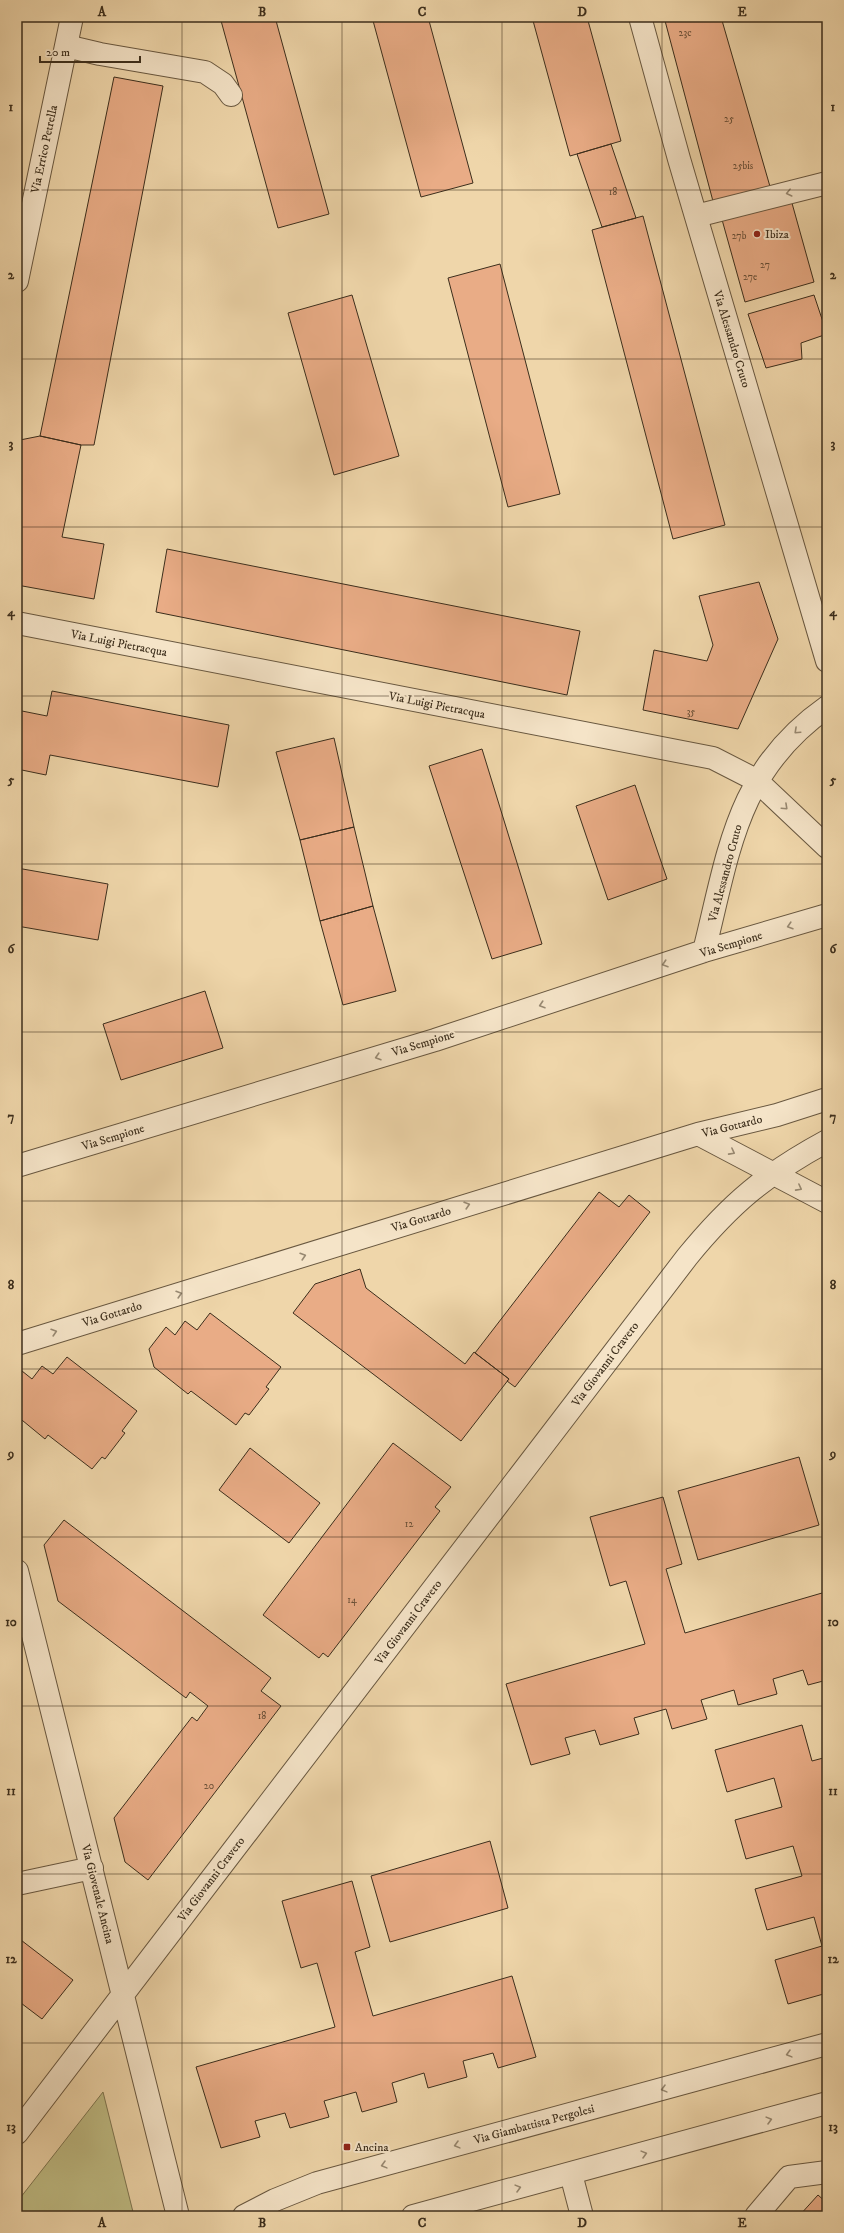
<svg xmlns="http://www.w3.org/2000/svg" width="844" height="2233" viewBox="0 0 844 2233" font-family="'IM FELL DW Pica',serif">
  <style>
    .green { fill: #bfbc84; stroke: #7e7550 }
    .building { fill: #e9ac86; stroke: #3c2e1c }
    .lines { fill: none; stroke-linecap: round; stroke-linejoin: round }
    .minor-casing { stroke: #695840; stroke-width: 24 }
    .minor { stroke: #f5e4c8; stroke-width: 22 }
    .oneway { stroke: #988972 }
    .grid { fill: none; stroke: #3c2e1c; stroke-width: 1; stroke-opacity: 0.55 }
    .poi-dot { fill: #8f2418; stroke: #f5e4c8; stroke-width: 1.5 }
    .labels { text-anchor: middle; stroke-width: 4; stroke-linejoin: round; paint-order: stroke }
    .number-label { font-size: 10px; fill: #674e36 }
    .street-label { font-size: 12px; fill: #3c2e1c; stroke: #f5e4c8 }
    .poi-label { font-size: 12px; fill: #3c2e1c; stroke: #f5e4c8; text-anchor: start }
    .neatline { fill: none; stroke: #3c2e1c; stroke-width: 1.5 }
    .grid-label { font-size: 13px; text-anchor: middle; font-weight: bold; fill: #3c2e1c }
  </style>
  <rect width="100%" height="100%" fill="#efd6aa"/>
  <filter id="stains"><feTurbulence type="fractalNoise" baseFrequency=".005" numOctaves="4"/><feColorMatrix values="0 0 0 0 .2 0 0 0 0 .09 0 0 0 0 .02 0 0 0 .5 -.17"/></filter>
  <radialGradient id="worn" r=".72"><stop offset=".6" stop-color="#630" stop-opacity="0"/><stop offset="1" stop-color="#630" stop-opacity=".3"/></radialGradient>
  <path class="green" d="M103 2092 133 2212 122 2216H17V2202Z"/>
  <path class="building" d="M220 17H275L329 214 278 228Z
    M372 17H428L473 183 421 197Z
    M532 17H587L621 141 570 156Z
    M664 17H721L771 190 714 205Z
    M114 77 163 86 94 445H81L40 436Z
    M611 144 636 218 602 227 577 154Z
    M790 196 814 282 745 302 721 216Z
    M643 216 725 525 673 539 592 230Z
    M500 264 560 494 508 507 448 278Z
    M352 295 399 456 334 475 288 313Z
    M814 295 827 334 801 343 802 359 766 368 748 314Z
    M40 436 81 445 62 537 104 544 94 599 17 585V457L20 440Z
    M167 549 580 631 567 695 156 612Z
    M759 582 778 639 738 729 643 710 654 650 707 661 713 645 699 596Z
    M52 691 229 725 218 787 50 755 46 775 17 769V710L47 716Z
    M334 738 354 827 300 840 276 752Z
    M482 749 542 944 492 959 429 766Z
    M635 785 667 879 608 900 576 806Z
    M354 827 373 906 320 921 300 840Z
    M17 868 108 884 98 940 17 926Z
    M373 906 396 991 343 1005 320 921Z
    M205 991 223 1048 121 1080 103 1024Z
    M599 1192 619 1207 629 1195 650 1212 515 1387 507 1381 509 1379 475 1353Z
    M360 1269 366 1288 465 1364 474 1352 509 1379 461 1441 293 1313 315 1284Z
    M210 1313 281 1367 266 1387 269 1389 249 1415 245 1413 236 1425 191 1391 188 1394 154 1367 149 1349 166 1327 175 1335 185 1321 197 1330Z
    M67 1357 137 1411 122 1431 125 1433 105 1459 102 1457 92 1469 48 1435 45 1439 17 1416V1378L22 1371 32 1379 42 1366 53 1374Z
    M393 1443 451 1487 435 1507 440 1511 328 1657 323 1653 319 1658 263 1615Z
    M250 1448 320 1503 289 1543 219 1490Z
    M799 1457 819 1525 698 1560 678 1491Z
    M663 1497 682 1564 666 1569 685 1633 822 1593 827 1608V1680L808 1685 803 1670 773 1679 777 1694 738 1705 734 1690 701 1700 707 1719 672 1729 666 1709 634 1718 639 1734 600 1745 595 1730 565 1738 570 1754 531 1765 506 1684 645 1644 626 1581 610 1586 590 1517Z
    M64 1520 271 1678 261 1691 281 1706 148 1880 125 1862 114 1818 192 1717 197 1721 208 1706 190 1692 186 1698 58 1601 44 1545Z
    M802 1725 812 1761 827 1757V1800L823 1801 827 1814V1993L788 2004 775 1960 822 1946 814 1917 767 1930 755 1889 802 1876 793 1846 746 1859 735 1820 782 1807 774 1778 727 1792 715 1750Z
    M490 1841 508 1908 390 1942 371 1876Z
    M352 1881 370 1947 355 1952 373 2016 512 1976 536 2057 498 2068 493 2053 463 2061 467 2077 428 2088 424 2073 392 2083 397 2102 362 2112 356 2092 324 2101 329 2117 290 2128 285 2113 255 2121 260 2137 221 2148 196 2067 335 2027 317 1963 301 1968 282 1901Z
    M17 1937 73 1980 42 2019 17 2000Z
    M818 2195 827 2203V2216H799Z"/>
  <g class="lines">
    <defs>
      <path id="minor" d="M640 17 679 159 827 661
        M66 46 100 54 205 72 223 84 231 95
        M696 216 827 183
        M17 281 72 17
        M17 623 713 758 756 780 827 847
        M704 951C729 852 736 771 827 707
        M698 1134 827 1202
        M17 1166 435 1040 704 951 827 915
        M17 1344 698 1134 777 1115 827 1099
        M17 1571 178 2216
        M17 1884 92 1868
        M17 2133 687 1257C731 1203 766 1174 827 1141
        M571 2174 582 2216
        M244 2216 275 2200 317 2183 827 2044
        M413 2216 827 2103
        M756 2216 789 2177 827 2172"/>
    </defs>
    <use href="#minor" class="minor-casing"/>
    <use href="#minor" class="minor"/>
  </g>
  <defs><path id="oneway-chevron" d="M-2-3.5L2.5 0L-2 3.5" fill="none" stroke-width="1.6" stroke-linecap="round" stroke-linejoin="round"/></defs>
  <g class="oneway">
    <use href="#oneway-chevron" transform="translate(789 193) rotate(166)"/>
    <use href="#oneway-chevron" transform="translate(797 731) rotate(137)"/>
    <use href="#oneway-chevron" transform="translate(785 807) rotate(43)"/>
    <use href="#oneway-chevron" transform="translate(790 926) rotate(163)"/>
    <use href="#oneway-chevron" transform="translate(665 964) rotate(162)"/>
    <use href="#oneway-chevron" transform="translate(542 1005) rotate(162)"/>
    <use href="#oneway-chevron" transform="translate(378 1057) rotate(163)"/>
    <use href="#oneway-chevron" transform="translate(732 1152) rotate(28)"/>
    <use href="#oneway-chevron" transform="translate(799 1188) rotate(28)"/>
    <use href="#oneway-chevron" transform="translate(467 1205) rotate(-17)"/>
    <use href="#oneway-chevron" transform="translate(303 1256) rotate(-17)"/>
    <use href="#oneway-chevron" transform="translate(179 1294) rotate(-17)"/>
    <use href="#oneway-chevron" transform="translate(54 1332) rotate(-17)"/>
    <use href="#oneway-chevron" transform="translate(789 2054) rotate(165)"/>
    <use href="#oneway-chevron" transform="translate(664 2089) rotate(165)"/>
    <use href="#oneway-chevron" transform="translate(769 2120) rotate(-15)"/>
    <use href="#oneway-chevron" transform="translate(457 2145) rotate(165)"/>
    <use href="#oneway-chevron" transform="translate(644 2154) rotate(-15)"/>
    <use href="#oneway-chevron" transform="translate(384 2165) rotate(165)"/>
    <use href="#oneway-chevron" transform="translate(518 2188) rotate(-15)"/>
  </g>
  <path class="grid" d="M182 17V2216M342 17V2216M502 17V2216M662 17V2216M17 190H827M17 359H827M17 527H827M17 696H827M17 864H827M17 1032H827M17 1201H827M17 1369H827M17 1537H827M17 1706H827M17 1874H827M17 2043H827"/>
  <g class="poi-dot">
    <circle cx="757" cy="234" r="4"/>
    <rect x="343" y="2143" width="8" height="8" rx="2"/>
  </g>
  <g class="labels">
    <g class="number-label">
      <text x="685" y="36">23c</text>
      <text x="729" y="122">25</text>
      <text x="743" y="169">25bis</text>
      <text x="613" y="195">18</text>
      <text x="739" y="239">27b</text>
      <text x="765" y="268">27</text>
      <text x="750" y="280">27e</text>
      <text x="691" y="715">35</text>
      <text x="409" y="1527">12</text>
      <text x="352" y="1603">14</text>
      <text x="262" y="1719">18</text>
      <text x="209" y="1789">20</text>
    </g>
    <g class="street-label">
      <text transform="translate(44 149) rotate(-78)" y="4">Via Errico Petrella</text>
      <text transform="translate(732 339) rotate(73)" y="4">Via Alessandro Cruto</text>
      <text transform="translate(119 643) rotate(11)" y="4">Via Luigi Pietracqua</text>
      <text transform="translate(437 705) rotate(11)" y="4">Via Luigi Pietracqua</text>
      <text transform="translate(725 873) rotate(-75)" y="4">Via Alessandro Cruto</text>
      <text transform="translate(731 944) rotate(-17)" y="4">Via Sempione</text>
      <text transform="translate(423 1043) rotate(-17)" y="4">Via Sempione</text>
      <text transform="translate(732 1126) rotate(-14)" y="4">Via Gottardo</text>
      <text transform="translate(113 1137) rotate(-17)" y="4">Via Sempione</text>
      <text transform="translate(421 1219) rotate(-17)" y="4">Via Gottardo</text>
      <text transform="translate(112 1314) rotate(-17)" y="4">Via Gottardo</text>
      <text transform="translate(605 1364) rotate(-53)" y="4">Via Giovanni Cravero</text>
      <text transform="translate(408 1622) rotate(-53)" y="4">Via Giovanni Cravero</text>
      <text transform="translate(211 1879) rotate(-53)" y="4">Via Giovanni Cravero</text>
      <text transform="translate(98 1894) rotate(76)" y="4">Via Giovenale Ancina</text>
      <text transform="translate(534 2124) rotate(-15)" y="4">Via Giambattista Pergolesi</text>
    </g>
    <g class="poi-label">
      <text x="765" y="238">Ibiza</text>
      <text x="355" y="2151">Ancina</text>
    </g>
  </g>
  <rect width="844" height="2233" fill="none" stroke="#efd6aa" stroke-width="44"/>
  <path d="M40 56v6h100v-6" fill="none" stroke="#3c2e1c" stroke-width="2"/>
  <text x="46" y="56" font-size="12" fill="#3c2e1c" stroke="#f5e4c8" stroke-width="3" paint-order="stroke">20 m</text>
  <rect x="22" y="22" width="800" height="2189" class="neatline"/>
  <g class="grid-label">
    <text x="102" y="16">A</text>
    <text x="262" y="16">B</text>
    <text x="422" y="16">C</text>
    <text x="582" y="16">D</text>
    <text x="742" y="16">E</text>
    <text x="11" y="111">1</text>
    <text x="833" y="111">1</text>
    <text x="11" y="279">2</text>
    <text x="833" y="279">2</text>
    <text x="11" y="448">3</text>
    <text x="833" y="448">3</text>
    <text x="11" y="616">4</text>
    <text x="833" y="616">4</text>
    <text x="11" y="784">5</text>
    <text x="833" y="784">5</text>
    <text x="11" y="953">6</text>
    <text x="833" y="953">6</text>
    <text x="11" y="1121">7</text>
    <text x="833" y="1121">7</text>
    <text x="11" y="1289">8</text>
    <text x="833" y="1289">8</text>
    <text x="11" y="1458">9</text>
    <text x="833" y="1458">9</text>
    <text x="11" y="1626">10</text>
    <text x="833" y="1626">10</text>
    <text x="11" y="1795">11</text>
    <text x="833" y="1795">11</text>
    <text x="11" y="1963">12</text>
    <text x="833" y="1963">12</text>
    <text x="11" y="2131">13</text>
    <text x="833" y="2131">13</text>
    <text x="102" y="2227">A</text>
    <text x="262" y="2227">B</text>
    <text x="422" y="2227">C</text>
    <text x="582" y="2227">D</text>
    <text x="742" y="2227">E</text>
  </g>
  <rect width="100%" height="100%" filter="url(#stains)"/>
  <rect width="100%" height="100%" fill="url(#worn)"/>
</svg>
